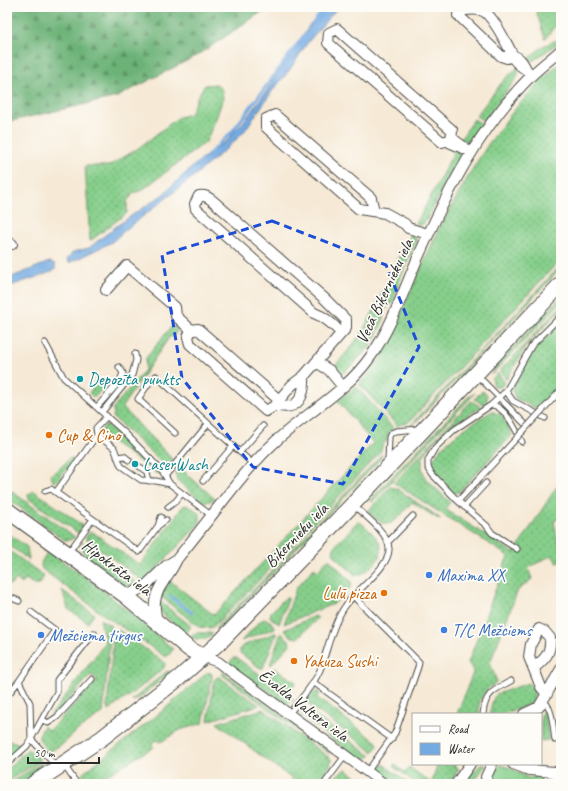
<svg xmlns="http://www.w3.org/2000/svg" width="568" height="791" viewBox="0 0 568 791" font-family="Caveat,sans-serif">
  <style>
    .grass { fill: url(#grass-dots); stroke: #587d5b }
    .forest { fill: url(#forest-firs); stroke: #4c6e51 }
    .park { fill: url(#park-crowns); stroke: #587d5b }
    .water { fill: #73aae2; stroke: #4f6a86 }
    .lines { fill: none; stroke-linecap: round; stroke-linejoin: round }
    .stream { stroke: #73aae2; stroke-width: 3 }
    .lane-casing { stroke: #494844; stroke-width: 7 }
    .street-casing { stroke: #494844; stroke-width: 12 }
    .secondary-casing { stroke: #494844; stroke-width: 17 }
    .lane { stroke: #fff; stroke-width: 5 }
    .street { stroke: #fff; stroke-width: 10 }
    .secondary { stroke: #fff; stroke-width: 15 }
    .lane-bridge-casing { stroke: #494844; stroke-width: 7; stroke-linecap: butt }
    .lane-bridge { stroke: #fff; stroke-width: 5 }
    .marked { fill: none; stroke: #1d4ed8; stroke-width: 3; stroke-dasharray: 8 5; stroke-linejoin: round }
    .culture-dot { fill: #0f9aa8; stroke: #fdfcf7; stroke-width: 1.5 }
    .food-dot { fill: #e8710a; stroke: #fdfcf7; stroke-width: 1.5 }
    .shop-dot { fill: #3f7fe0; stroke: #fdfcf7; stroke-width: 1.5 }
    .labels { text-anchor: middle; stroke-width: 3.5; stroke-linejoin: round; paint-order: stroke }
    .street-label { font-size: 17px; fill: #2b2b2b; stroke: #fdfcf7 }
    .culture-label { font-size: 17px; fill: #0d838f; stroke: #fdfcf7; text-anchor: start }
    .food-label { font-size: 17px; fill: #c56008; stroke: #fdfcf7; text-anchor: start }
    .shop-label { font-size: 17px; fill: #366cbe; stroke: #fdfcf7; text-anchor: start }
  </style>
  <defs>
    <pattern id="grass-dots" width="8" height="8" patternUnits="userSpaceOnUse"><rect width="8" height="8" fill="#86cf8b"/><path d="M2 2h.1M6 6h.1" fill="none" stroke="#6ea872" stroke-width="1.8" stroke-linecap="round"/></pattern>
    <pattern id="forest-firs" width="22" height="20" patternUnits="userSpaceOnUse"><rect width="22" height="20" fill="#6cb277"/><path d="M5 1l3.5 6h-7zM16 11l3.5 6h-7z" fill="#599162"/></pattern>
    <pattern id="park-crowns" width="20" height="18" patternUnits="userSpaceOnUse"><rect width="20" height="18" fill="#86cf8b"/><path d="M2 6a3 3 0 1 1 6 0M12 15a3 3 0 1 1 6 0" fill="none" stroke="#6ea872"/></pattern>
  </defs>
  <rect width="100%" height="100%" fill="#fdfcf7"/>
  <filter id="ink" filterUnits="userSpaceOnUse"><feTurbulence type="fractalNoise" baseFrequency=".025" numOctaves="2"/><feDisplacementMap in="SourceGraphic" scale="8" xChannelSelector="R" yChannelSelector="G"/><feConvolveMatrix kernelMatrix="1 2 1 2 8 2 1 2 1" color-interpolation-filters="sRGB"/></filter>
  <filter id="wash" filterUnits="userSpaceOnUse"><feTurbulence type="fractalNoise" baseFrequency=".012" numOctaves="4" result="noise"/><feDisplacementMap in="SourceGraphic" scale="16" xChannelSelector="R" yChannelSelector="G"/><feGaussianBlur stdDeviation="0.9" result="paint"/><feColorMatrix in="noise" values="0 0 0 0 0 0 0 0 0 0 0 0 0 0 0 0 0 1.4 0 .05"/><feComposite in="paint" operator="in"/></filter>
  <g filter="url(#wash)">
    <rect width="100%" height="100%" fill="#f6e9d5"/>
    <path class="grass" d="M535 7H553L555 26 545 39Z
      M557 40 561 41 534 60 530 61 528 59 543 46Z
      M561 62V259L410 421 406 424H401L398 427 359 384 379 361 437 233 470 173 489 143 515 109 539 82Z
      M518 67V75L516 79 484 121 476 116 503 81Z
      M217 84 222 90 223 98 217 116 206 142 142 190 134 193 127 201V213L90 241 85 166H109L137 149 179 117 190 114 199 94 205 85Z
      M474 119 482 124 470 141 464 142 460 140Z
      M456 148 460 153 459 158 426 221 423 224 420 225 416 224Z
      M412 232 416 235V242L401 276 392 304 387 308H384L376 305Z
      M561 265V268L419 419 412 426H410Z
      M561 297V302L491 375 495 367Z
      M561 306V311L557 313 526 346 506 380 501 370Z
      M374 310 382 314 384 319 371 346 344 373 338 374 332 369C349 351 363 333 374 310Z
      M561 322V384L537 409 515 398 512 388 534 351Z
      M171 327H175L178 330 172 337 170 336 122 407 173 460 169 465H164L113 417 114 413 113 411V408L145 370 146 358Z
      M498 373 505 383 499 388 494 386 492 379Z
      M100 379 106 384 94 398 89 393Z
      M356 386 393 428 389 433 386 442 383 443 381 451 280 559 215 625 211 628 199 627 160 596 170 581 214 615 373 443 338 401Z
      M482 391 487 394V401L484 405 474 399Z
      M475 393 372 502 370 500 467 398Z
      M471 401 482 407 453 424 436 440 422 457V468L426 479 450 502 445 509 514 553 561 480V518L554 521 559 547H561V565L560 562 557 563 552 555 528 568 532 579 518 590 490 663 497 682C484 691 478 696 479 714H457L474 670 468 663 508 556 394 483Z
      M492 411 498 414 500 412 512 435 459 492 455 493C449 488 436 477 433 470 425 450 478 420 492 411Z
      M108 425 158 472 157 474 104 436 102 433V429L105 426Z
      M382 454 381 458 284 562 217 630 216 628 282 561Z
      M71 457 75 461 69 468 60 475 62 477 54 483 50 475 57 471Z
      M179 467 214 498H215L211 501 202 502 177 480 175 472Z
      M390 487 396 488 441 519 440 520 412 502C404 510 393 530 380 522 375 519 371 515 369 510Z
      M7 488 75 537 70 540H64L7 498Z
      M34 491 81 524 82 528 78 533 29 499 28 495Z
      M186 505C196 509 203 514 199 524L144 582 85 538 91 531 140 565 183 506Z
      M357 522C363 523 366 527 370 531 375 536 383 543 381 552 380 561 364 576 355 575L335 556 333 552 335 546Z
      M7 533 27 547 29 560 7 544Z
      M83 543 133 580 139 586 134 587 124 585 84 554 82 550Z
      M7 549 44 576 40 583H39L36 586 26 579 22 584 16 579 11 585 10 584 7 586Z
      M47 552C94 579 132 615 173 649L169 655 165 657 157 651 101 613 42 569C39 563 44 558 47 552Z
      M327 560H330L351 581V587L335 603 284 624 296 588 314 568 318 571Z
      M62 590 94 614 88 623 68 609Z
      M286 597H288V600L279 624 270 617 271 612Z
      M159 601 190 625V628L186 633C177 626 156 614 159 601Z
      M315 616 317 617V619L298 638 292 637 284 630Z
      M100 619 110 625 111 630 103 713 78 730 64 743 51 751H49C39 741 35 739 44 726L49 731 98 680 91 675 55 715H51L105 643Z
      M264 619 270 621 275 627V628L241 641 260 621Z
      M116 630H118L163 661 165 664 164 668 137 690 108 711 107 707 114 632Z
      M195 633H210L213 634C206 640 199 641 191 637Z
      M275 633H276V635L263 668H260L240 653V649L242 646Z
      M281 633 289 640 290 645 271 665 270 664Z
      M233 658H237L294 700 287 704 284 703 229 664Z
      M274 668 296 682 291 689H287L269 675V673Z
      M167 671 170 672 141 697 133 701 132 700Z
      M208 672 212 674V677L203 723 180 730 161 742 157 740 154 741 152 745 154 747 92 784H87C85 781 83 778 82 775L83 773 155 717Z
      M223 672 323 745 330 754 221 674Z
      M217 677H219L259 705 208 721 214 680Z
      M528 683C536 688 535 696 531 704L503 714H489L494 697 497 694Z
      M317 691 320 693 317 698 377 742 378 745 373 752 305 702 311 694Z
      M302 706 371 756 364 760 359 759 301 716 300 711Z
      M263 709 331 759 330 766 317 784H299L217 723Z
      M543 711 545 712 549 740 541 741V714Z
      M7 740 24 745 7 761Z
      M28 749 39 758V762L7 781V769Z
      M43 762C41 770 22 783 15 784 12 784 10 784 8 784Z
      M383 764 410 784C398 784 381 783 380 768Z
      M394 764 405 772 409 767 430 782V784H417L395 768Z
      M438 764H455L454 766 459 769 449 784H434L432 781Z
      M481 764 486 765 472 784H462L472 770 475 771Z
      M346 769 366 784H330L337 775Z"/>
    <path class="forest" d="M7 7H269L198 55 117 97 7 122Z"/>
    <path class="park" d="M500 765 511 768 528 778 542 776 546 778 542 784H492V775Z"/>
    <path class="water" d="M327 7H338L308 42 291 68 273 90 243 133 225 150 187 182 124 231 112 242 69 263 67 259 73 252 89 248 118 225 162 195 198 162 228 140 232 134 242 124 267 90 285 62 298 45 310 24 312 23Z
      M49 262 55 264V270L46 274 7 287V279Z"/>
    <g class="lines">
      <path class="stream" d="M313 23 325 7
        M209 154 232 132 305 34
        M170 596 192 613"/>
    </g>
  </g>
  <g filter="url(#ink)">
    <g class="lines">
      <defs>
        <path id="lane" d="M45 343 64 378 125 433 162 471 170 484
          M477 375 527 426
          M506 391 513 401 545 418
          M491 405C505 405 517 432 522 442
          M97 407 120 381 123 373 119 367
          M102 412 132 375 136 360 135 354
          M107 416 96 428 97 435 114 448 121 466 141 480 156 481 170 484 212 516
          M175 433 138 399 151 380 156 376 253 464
          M240 452 263 426
          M117 457 124 456 129 460
          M388 461 389 437 391 433 396 431 418 429
          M140 467 147 472 149 481
          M166 475 208 424
          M203 481 233 446
          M45 491 51 489 139 552 158 526 161 517
          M56 492 97 435
          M458 501 477 481
          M168 507 176 501 182 493
          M464 507 486 483
          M158 526 166 520
          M388 542 413 516
          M517 549 492 533 487 526 458 501 432 474 428 467V460L435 448 454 430 491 405 506 391 532 345 561 316
          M68 553 93 519
          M7 596 19 601
          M353 596 419 662 418 667 395 733 367 772
          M313 682 392 739
          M7 696 19 681
          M543 701C553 706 553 729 555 740
          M289 714C299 700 313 687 320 670 328 649 332 624 346 605 356 590 390 567 389 549 389 533 364 515 353 505
          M483 714C485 693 494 690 511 681
          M42 719 48 723 57 717 92 679
          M7 764 27 746 31 739 30 703 19 681 55 630 31 612
          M64 765 77 784
          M56 766 31 739 57 692V680L94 633
          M324 784 345 756"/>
        <path id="street" d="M526 69C522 61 520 58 512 55L507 58 501 56 458 15 463 10C470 10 479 8 485 12 493 18 506 42 511 52 513 63 524 67 532 75
          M465 148 453 139 442 142 328 43 329 33 337 29 452 130 451 143 472 152
          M374 211 371 198 275 115 266 119V127L359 209 385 213 405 224 408 228 428 234
          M7 243 12 244
          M106 290 127 266 175 307 176 316 191 330
          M316 362 329 370 343 387
          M279 400 198 329 191 330 188 337 190 344 266 411 276 405 279 400 292 385 304 376 346 328V320L325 299 213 201C208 197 205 195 199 196L195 204 196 209 314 313C325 317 334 325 341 333
          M276 405C299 412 305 395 304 376
          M126 596 144 587 166 566 177 559
          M157 622C156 615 154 608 155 602 156 587 171 574 177 559 191 542 205 524 219 506 237 483 255 460 277 440 308 412 347 391 371 356 393 325 404 288 420 253 448 190 481 126 531 76 540 67 551 59 561 50
          M202 656 218 662 230 671 384 784
          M534 668C546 658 551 653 550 638L545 632 539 629 531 644 529 657 541 687 547 694
          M524 714 539 707 561 669
          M513 764 529 770 555 772 546 784
          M456 784 470 764
          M489 784 486 777 492 764"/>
        <path id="secondary" d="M7 510 126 596 189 649 202 656
          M33 784 102 738 179 678 223 639 353 504 561 284"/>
      </defs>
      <use href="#lane" class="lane-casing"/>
      <use href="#street" class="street-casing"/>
      <use href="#secondary" class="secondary-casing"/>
      <use href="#lane" class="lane"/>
      <use href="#street" class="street"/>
      <use href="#secondary" class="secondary"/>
      <defs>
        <path id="lane-bridge" d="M477 481 561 390"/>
      </defs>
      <use href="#lane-bridge" class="lane-bridge-casing"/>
      <use href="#lane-bridge" class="lane-bridge"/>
    </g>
  </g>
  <path class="marked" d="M272 221 386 265 419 347 343 484 253 467 182 378 162 255Z"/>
  <g class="culture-dot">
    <circle cx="80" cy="379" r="4"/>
    <circle cx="135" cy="464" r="4"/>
  </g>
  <g class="food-dot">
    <circle cx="49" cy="435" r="4"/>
    <circle cx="384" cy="593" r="4"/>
    <circle cx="294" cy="661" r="4"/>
  </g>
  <g class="shop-dot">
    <circle cx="429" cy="575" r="4"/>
    <circle cx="444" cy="630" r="4"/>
    <circle cx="41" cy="635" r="4"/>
  </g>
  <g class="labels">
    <g class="street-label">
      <text transform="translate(384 291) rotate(-65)" y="6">Vecā Biķernieku iela</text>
      <text transform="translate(296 535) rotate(-46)" y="6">Biķernieku iela</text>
      <text transform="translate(117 567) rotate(37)" y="6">Hipokrāta iela</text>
      <text transform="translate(304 705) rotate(37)" y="6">Ēvalda Valtera iela</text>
    </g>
    <g class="culture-label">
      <text x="88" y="385">Depozīta punkts</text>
      <text x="143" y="470">LaserWash</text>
    </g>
    <g class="food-label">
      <text x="57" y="441">Cup &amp; Cino</text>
      <text x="376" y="599" text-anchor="end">Lulū pizza</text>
      <text x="302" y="667">Yakuza Sushi</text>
    </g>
    <g class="shop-label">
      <text x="437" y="581">Maxima XX</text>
      <text x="452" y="636">T/C Mežciems</text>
      <text x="49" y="641">Mežciema tirgus</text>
    </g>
  </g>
  <rect width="568" height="791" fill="none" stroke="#fdfcf7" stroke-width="24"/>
  <rect x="412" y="713" width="130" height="52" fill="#fdfcf7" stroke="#a9a8a5"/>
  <rect x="420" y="726" width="20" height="6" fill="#ffffff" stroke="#a9a8a5"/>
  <text x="448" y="733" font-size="12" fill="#2b2b2b">Road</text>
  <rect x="420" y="743" width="20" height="12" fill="#73aae2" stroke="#a9a8a5"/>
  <text x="448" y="753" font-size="12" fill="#2b2b2b">Water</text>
  <path d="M28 757v6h71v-6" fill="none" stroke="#2b2b2b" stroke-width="2"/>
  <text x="34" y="757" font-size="12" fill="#2b2b2b" stroke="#fdfcf7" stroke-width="3" paint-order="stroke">50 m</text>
</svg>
